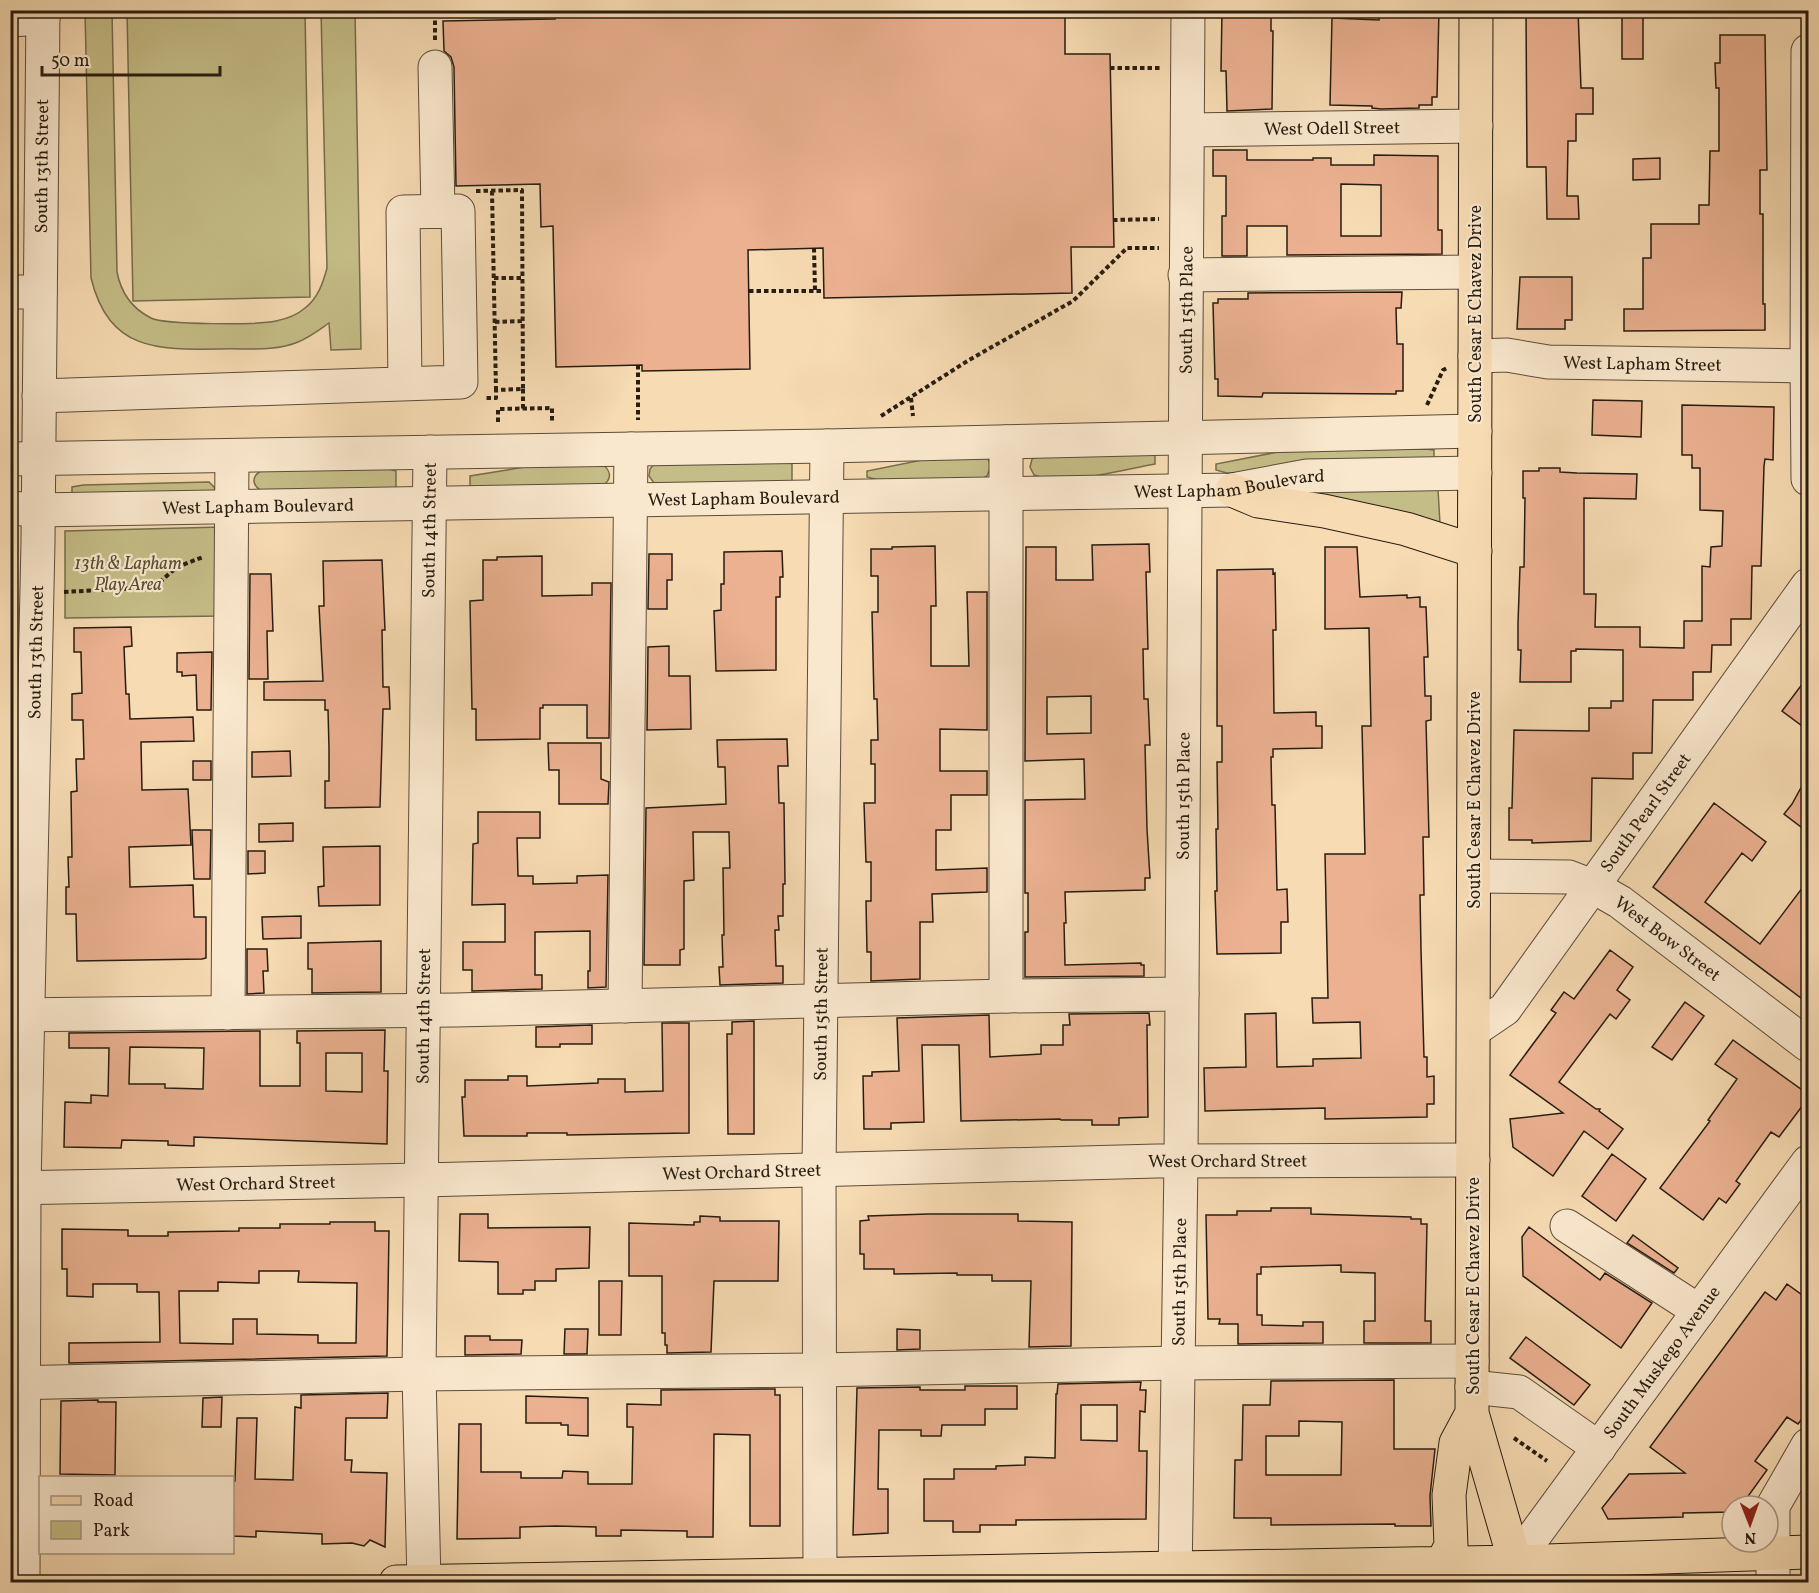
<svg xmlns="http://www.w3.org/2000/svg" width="1819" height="1593" viewBox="0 0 1819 1593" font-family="Vollkorn,serif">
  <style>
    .green { fill: #c5bd87; stroke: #766d4c; stroke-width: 1.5 }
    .building { fill: #ebb191; stroke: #271d11; stroke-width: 1.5; fill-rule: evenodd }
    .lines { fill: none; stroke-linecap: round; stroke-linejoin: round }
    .minor-casing { stroke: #5b4c3a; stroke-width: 35 }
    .major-casing { stroke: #271d11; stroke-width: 35 }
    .path { stroke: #271d11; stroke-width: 4; stroke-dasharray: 4.5 3; stroke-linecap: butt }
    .minor { stroke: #fae8ce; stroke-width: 33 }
    .major { stroke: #f7dbb3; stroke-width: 33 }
    .labels { text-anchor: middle; stroke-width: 4.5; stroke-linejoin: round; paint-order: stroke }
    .street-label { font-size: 18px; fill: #271d11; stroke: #fae8ce }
    .park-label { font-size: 18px; font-style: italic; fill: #564d34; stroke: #fae8ce }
  </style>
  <rect width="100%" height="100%" fill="#f7dbb3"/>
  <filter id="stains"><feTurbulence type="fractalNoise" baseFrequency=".00333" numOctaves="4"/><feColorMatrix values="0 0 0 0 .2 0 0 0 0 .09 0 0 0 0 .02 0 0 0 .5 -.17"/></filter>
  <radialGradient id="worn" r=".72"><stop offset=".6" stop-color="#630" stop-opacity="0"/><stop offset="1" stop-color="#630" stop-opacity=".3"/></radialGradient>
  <path class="green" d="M85 11H112L117 272C121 293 131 308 151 318 165 325 258 325 276 321 286 319 297 315 305 308 318 298 323 283 327 268L321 11H355L361 349 331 350 329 323C319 330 310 337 298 342 275 352 245 348 220 349 157 350 109 351 91 278Z
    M127 11H305L310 297 133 301Z
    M1425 449 1434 450V458L1234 475 1216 470V464L1288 450Z
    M1146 453 1155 455V464C1121 470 1065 487 1034 475L1030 467 1032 459 1040 455Z
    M982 456 988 459 991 466 987 476 982 479 882 481 867 477V471L937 457Z
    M786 462 792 464V483L660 486 654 483 649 476 650 469 654 464Z
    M601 463C611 470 613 479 602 486L486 489 470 486V476L543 464Z
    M385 468 396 471V490L265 493C253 487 249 478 262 470Z
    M209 482 215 488 214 491 72 495V487L83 485Z
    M1438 489 1440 524 1301 492Z
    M222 527 221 616 65 618V531Z"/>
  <path class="building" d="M555 10H1065V54H1110L1114 247H1071L1072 293 824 298 823 248 748 250 750 369 642 371V365L556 367 553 226 541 227 540 184 456 186 454 67 451 57 444 51 443 21 555 19Z
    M1222 10H1271V31H1273L1272 109 1227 111 1226 71H1221Z
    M1379 10H1439L1437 97H1432V105H1419V108L1381 109 1372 108V106L1330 105 1332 18 1379 20Z
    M1526 10H1578L1581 88H1593V114H1576V141H1568L1567 196H1578L1579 219H1547L1546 167H1527Z
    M1622 10H1643V59H1622Z
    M1720 35H1765L1767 170H1760V214H1763V304H1765V330L1624 331V309H1643V258H1651V224H1699V205H1709L1710 151H1719V88H1716L1715 63H1720Z
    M1213 150H1247V160H1313V158H1331V165H1374V155L1438 156V230H1442V254L1287 255V226H1247V256H1222V216H1226V176H1213ZM1341 184 1381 185V236H1341Z
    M1660 158V179L1633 180V159Z
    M1520 277H1572V320H1565V329H1517Z
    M1402 292 1401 308H1396L1397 344H1403V391H1396V394L1263 393 1262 397 1218 396V379H1215L1213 303H1218V299H1248V293Z
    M1593 400 1642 401 1641 437 1592 435Z
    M1682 405 1774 407 1773 460 1765 459 1764 466 1761 566H1752L1751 619H1731V645H1712L1711 672H1693V700H1653L1652 753H1633V779L1592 778 1591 841 1532 843V840H1509V808H1512L1514 730 1589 731V708H1611V701H1623V650L1576 649V651H1571V682H1520L1521 650H1518V623L1520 567H1524L1525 498H1523V471H1539V468H1560V472L1577 473 1637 474 1636 499 1584 498V594H1596L1595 627H1640V647L1684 648V621H1702V566L1710 567 1711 547 1722 546 1723 511 1700 510V468H1692V455H1682Z
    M1149 544 1150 572H1146L1148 649H1143L1144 699H1148L1150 745H1145L1147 829 1150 878H1145V890L1065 892 1066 923H1064L1065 965 1141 963V965H1144V976L1025 977V932H1028V893H1025V800L1085 799 1084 759 1025 761 1026 547H1056V580H1093L1092 545ZM1091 696V733L1047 734V697Z
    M935 546 936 606H931V666H969L967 592H987V730L940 729V771H987V795H951V830H936V870L987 868V892L932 894 933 922H920V979L871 981V952H867L866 901H871V862H866L864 803H875V764H871V740H878L877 699H874L872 612H878V576H871V549H892V547Z
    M1325 547H1357L1360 597 1407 595V598L1420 597V607H1426L1428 657H1424L1425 696H1431V720L1426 721 1429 837H1423L1424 895H1420L1421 950 1424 1057H1427V1077L1434 1076V1104H1427V1117L1325 1119V1108L1205 1111 1204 1068 1246 1067 1245 1014 1276 1013 1277 1067 1313 1066V1059L1361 1058 1360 1022 1313 1023 1312 998H1328L1325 854H1365L1362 726H1371L1369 628 1325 629Z
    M782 551 783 577H780V597H776V670L716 671 714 611 721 610V584H724V552Z
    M649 554H672V580H667V609H648Z
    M542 556V596L592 595V583H611L609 738H587V705H543V708H540V739L476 740V709H472L470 601 483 600V560H497V557Z
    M382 560 385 630H382L383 687H389L390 709H383L380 807 325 808V781H329V748L328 710H325V700H264V682L323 681 319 606H324L323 561Z
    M1273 569V574L1275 573 1276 630H1273L1274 713 1316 712V726H1322V748L1273 749V757H1271L1272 805H1275L1277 890 1287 889 1288 922H1281V953L1217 954 1215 891H1217L1216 829H1218L1217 762H1222V726H1217V570Z
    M250 574H271L273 631H267L268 679H249Z
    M131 627 132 646 124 647 126 694H129L130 719 193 717 194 741 141 742 142 790 188 789 191 845 129 847 130 887 193 885 194 917H206V958L202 959 77 961 76 914H66V887H69L68 857H72L71 792 77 791 76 759H84L83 720H72V694L82 693 81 652H74V628Z
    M669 646V676H690L691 729 647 730 648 647Z
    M212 652 211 710H197L196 675 182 676V672H177V653Z
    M1809 675V731L1782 711Z
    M787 739 788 766H778L779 803H784L785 884H783V916H778L779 930H775L776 966H783V983L720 985 719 967H723L722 935H724L723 868H730L729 832H693L694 880 684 881V949L680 950V965H644L646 808 726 804 725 767H718L717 740Z
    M548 743H601V779L609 782 608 804H559V770H549Z
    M290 751 291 776 252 777V752Z
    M193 761H211V780H193Z
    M1809 773V833L1784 814 1792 804Z
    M1714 803 1766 842 1752 861 1742 853 1705 902 1760 944 1809 879V1004L1653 887Z
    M478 812H540V838H517L518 876H533V884L577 883V876L608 875 606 987 588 988V971H590V931L535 932V975H542V989L472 991V970H463V942H505V904L472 905 473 844 478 843Z
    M293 823V841L259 842V824Z
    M192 830H211L210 879H194Z
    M380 846V905L319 906 318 887 324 886 323 847Z
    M248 851H265V873L248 874Z
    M301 916V938L263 939 262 917Z
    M381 941V992L312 993V969H308V943Z
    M247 949H267L268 971H263L264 993 247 994Z
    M1610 950 1633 967 1617 990 1630 1000 1616 1019 1610 1014 1559 1082 1596 1109H1600L1599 1111 1623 1129 1608 1149 1584 1131 1553 1176 1513 1147 1510 1119 1563 1113 1510 1075 1556 1013 1551 1010 1564 992 1574 999Z
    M1685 1002 1704 1016 1672 1060 1652 1047Z
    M1149 1013 1150 1025H1147L1148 1117 1119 1118V1125H1092V1120H1061L1060 1119 961 1121 959 1045H922L924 1122 891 1123V1129H864L863 1076H872V1072L899 1071 897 1018 989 1015 990 1057 1041 1054V1045H1063V1025H1070L1069 1014Z
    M754 1021V1134H728L727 1034H732V1022Z
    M662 1023H689V1133L567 1135V1133H527V1136H464L462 1097H465V1080H508V1076H527V1086L598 1083V1079H625V1092L663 1091Z
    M592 1025V1044H560V1047H536V1027Z
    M385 1030 384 1071H388L387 1144 194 1137V1146L168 1145V1141L122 1140 121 1148 64 1147 65 1102 91 1103V1095L108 1096 109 1048H69V1033L260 1031V1086H300V1043H297V1031ZM130 1047 204 1048 203 1089 165 1088V1084H129ZM326 1053H362V1092L326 1091Z
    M1733 1040 1809 1095V1097L1779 1137 1771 1132 1736 1181 1740 1184 1726 1203 1719 1198 1703 1220 1660 1188 1710 1121 1708 1120 1737 1079 1715 1064Z
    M1612 1154 1646 1179 1616 1221 1582 1196Z
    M1271 1208H1311V1214L1411 1217V1219H1421V1224H1427L1425 1321H1431V1343H1364V1321H1375V1273L1341 1272V1265L1261 1267V1274H1257V1315H1262V1325L1303 1326V1322H1323V1343L1238 1344V1324H1219L1220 1319H1208L1206 1215H1237V1211H1271Z
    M460 1214H488V1228L590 1227 589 1268 556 1269V1281H535V1290H523V1294H498V1262L459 1261Z
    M928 1214H1018V1221L1072 1222 1071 1346 1029 1347 1031 1281H992V1275H957V1273L894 1274V1269H864V1254H860V1221L869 1220 868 1216Z
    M700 1216 720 1217V1221H779L778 1281H714L711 1352 667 1353V1345H665V1333H662V1276H629V1223L694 1225V1222H700Z
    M330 1222H375V1231H389L387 1356 69 1363V1343L160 1342 159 1292H137V1284H93V1297L67 1296V1269H62V1229L128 1230V1236H168V1232L239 1231V1228H280V1224H330ZM259 1271H299L298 1282 357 1283 356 1343H318V1335L257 1334V1319H233V1344L180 1343 179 1291H218V1282L259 1283Z
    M1529 1227 1600 1280 1605 1273 1652 1303 1621 1348 1523 1276 1522 1237Z
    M1633 1235 1678 1268 1674 1273 1627 1243Z
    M599 1281H622L621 1335H599Z
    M1787 1284 1809 1300V1410L1798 1424 1787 1417 1755 1461 1767 1470 1741 1506H1732V1512L1683 1513V1517L1608 1519 1602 1508 1629 1474 1685 1473 1650 1447 1765 1292 1776 1300Z
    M565 1329H588L587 1354H564Z
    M897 1329 920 1330V1349L897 1350Z
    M465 1336H490V1340H522L521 1354 465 1355Z
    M1526 1337 1590 1385 1574 1405 1510 1358Z
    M1394 1380V1449H1435L1430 1496 1431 1526H1395V1524L1271 1525V1518H1234L1235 1460H1242L1243 1405H1270L1271 1381ZM1299 1421 1342 1422 1341 1475H1266V1436H1299Z
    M1141 1382 1140 1390H1146L1145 1412 1140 1411 1139 1451H1147L1146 1519 1016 1520V1525H980V1532H953V1521H924V1479H954V1469H996V1466L1025 1465V1457L1055 1458 1056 1394H1057L1058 1384ZM1081 1405H1117V1441L1081 1440Z
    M965 1386H1017V1409H985V1425H942L941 1436H921V1430H879L878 1489H888V1533L853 1535 857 1388 920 1387V1390H965Z
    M775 1389V1395H780V1526H750V1435L714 1434 713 1537H687V1531L621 1530V1536H596V1527L556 1526 520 1527V1538L457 1539 459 1424H481V1472H521V1478H562L563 1471 588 1472V1484H632L633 1427H627V1404L661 1405V1390Z
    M388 1393 387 1418H346L345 1460H352L351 1472 387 1473 385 1547 370 1540 364 1546 352 1543 322 1544V1534L256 1531V1537L232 1536V1481H235L237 1418H257L255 1479 293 1480 295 1407 301 1408V1395Z
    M526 1396 588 1398V1436L568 1435V1425H561V1423H526Z
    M222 1397 221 1427H202L203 1398Z
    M98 1400V1402H116L115 1475 60 1474 61 1401Z"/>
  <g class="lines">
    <defs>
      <g id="minor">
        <path d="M10 20 43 18"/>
        <path d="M1808 51 1807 366 1808 479"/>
        <path d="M435 67 438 211"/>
        <path id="s1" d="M1188 130 1476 126"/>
        <path d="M1185 275 1475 272"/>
        <path d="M10 292H40"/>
        <path id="s2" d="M1475 356 1507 355 1548 362 1808 366"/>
        <path d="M39 396 461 382 458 211 403 212 405 384"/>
        <path d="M1006 442V996"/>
        <path d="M10 459 827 446 1475 431"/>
        <path id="s3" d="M10 508 37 510 1232 490 1307 476 1475 473"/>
        <path id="s4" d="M1474 876 1569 877 1592 886 1620 902 1808 1045"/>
        <path d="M625 1006 631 449"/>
        <path d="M228 1013 232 456"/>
        <path d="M10 1015 456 1010 1006 996 1182 994"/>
        <path id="s5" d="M1474 1030 1505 1009 1808 585"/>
        <path id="s6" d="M10 1188 422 1180 1157 1161 1473 1160"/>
        <path d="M1567 1226 1699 1311"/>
        <path d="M10 1383 419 1374 818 1370 1178 1363 1472 1361"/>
        <path d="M1472 1387 1519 1392 1599 1448"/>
        <path id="s7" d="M1515 1562 1808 1162"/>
        <path id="s8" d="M23 1582 24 1187 38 542 43 10"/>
        <path id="s9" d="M424 1582 419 1374 430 452"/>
        <path id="s10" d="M820 1582 819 1170 827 446"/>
        <path id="s11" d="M1175 1582 1181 1161 1188 10"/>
        <path d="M1773 1582V1506L1808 1445"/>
      </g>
      <path id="major" d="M1476 10 1472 1413 1515 1562V1582
        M1232 490 1258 501 1324 511 1406 529 1475 551
        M1442 1563 1451 1546 1449 1495 1456 1443 1472 1413
        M396 1582 1515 1562 1808 1552"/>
    </defs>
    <use href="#minor" class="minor-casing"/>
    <use href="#major" class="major-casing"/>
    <path class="path" d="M403 10V13L435 12
      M435 40V12L490 10
      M1110 68H1160
      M476 191 522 190 523 389 496 390V398H484
      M492 191 496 390
      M1113 220 1159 219
      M814 248 815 290
      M494 278H523
      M749 291H824
      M495 322 524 321
      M638 365V420
      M523 389V409
      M911 398 913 416
      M1427 405 1443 370 1447 368
      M881 416 969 360 1073 301 1127 248H1159
      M498 422V409L552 408V421
      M64 592 154 587 177 567 203 557
      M1514 1438 1547 1461"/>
    <use href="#minor" class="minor"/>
    <use href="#major" class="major"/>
  </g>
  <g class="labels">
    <g class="street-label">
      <text dy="6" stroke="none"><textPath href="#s1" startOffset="144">West Odell Street</textPath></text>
      <text dy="6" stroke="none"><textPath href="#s8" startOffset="1416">South 13th Street</textPath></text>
      <text dy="6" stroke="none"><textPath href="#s11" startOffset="1272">South 15th Place</textPath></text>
      <text transform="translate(1475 314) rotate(-90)" y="6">South Cesar E Chavez Drive</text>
      <text dy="6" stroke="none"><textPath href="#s2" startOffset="168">West Lapham Street</textPath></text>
      <text dy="6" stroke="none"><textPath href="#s3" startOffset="1220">West Lapham Boulevard</textPath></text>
      <text dy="6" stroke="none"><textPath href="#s3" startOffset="734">West Lapham Boulevard</textPath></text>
      <text dy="6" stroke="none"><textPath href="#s3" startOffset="248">West Lapham Boulevard</textPath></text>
      <text dy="6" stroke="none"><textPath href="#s9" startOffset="1052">South 14th Street</textPath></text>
      <text dy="6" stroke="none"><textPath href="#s8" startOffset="930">South 13th Street</textPath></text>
      <text dy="6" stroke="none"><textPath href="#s11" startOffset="786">South 15th Place</textPath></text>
      <text transform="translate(1474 800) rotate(-90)" y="6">South Cesar E Chavez Drive</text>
      <text dy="6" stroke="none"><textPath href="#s5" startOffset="279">South Pearl Street</textPath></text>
      <text dy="6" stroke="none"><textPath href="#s4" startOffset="212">West Bow Street</textPath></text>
      <text dy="6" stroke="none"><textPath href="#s10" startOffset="568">South 15th Street</textPath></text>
      <text dy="6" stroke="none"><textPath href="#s9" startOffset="566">South 14th Street</textPath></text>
      <text dy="6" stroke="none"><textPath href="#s6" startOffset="1218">West Orchard Street</textPath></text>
      <text dy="6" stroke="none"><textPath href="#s6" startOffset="732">West Orchard Street</textPath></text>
      <text dy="6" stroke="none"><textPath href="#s6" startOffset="246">West Orchard Street</textPath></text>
      <text dy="6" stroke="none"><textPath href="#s11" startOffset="300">South 15th Place</textPath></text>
      <text transform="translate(1473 1286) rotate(-90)" y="6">South Cesar E Chavez Drive</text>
      <text dy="6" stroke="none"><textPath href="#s7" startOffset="248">South Muskego Avenue</textPath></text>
    </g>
    <g class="park-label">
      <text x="128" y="569">13th &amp; Lapham<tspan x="128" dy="21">Play Area</tspan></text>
    </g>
  </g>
  <rect width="1819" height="1593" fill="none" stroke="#f7dbb3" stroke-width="36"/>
  <rect x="12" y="12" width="1795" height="1569" fill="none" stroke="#271d11" stroke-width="3"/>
  <rect x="18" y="18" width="1783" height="1557" fill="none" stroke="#271d11" stroke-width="1.5"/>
  <rect x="39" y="1476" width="195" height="78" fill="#fae8ce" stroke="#a69782" stroke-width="1.5"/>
  <rect x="51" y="1496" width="30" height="9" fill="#f7dbb3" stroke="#a69782" stroke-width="1.5"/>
  <text x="93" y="1506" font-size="18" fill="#271d11">Road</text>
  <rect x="51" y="1521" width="30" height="18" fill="#c5bd87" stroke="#a69782" stroke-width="1.5"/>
  <text x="93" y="1536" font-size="18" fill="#271d11">Park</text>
  <g transform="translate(1750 1524) rotate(179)"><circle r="28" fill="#fae8ce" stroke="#a69782" stroke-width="1.5"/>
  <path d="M0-4.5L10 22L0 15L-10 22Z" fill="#8f2418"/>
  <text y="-9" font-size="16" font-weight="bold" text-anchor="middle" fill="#271d11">N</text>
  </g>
  <path d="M42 66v9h178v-9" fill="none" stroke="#271d11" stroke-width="3"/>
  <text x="51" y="66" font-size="18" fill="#271d11" stroke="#fae8ce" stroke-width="4.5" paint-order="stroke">50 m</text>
  <rect width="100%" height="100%" filter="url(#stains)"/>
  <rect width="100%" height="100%" fill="url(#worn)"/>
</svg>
